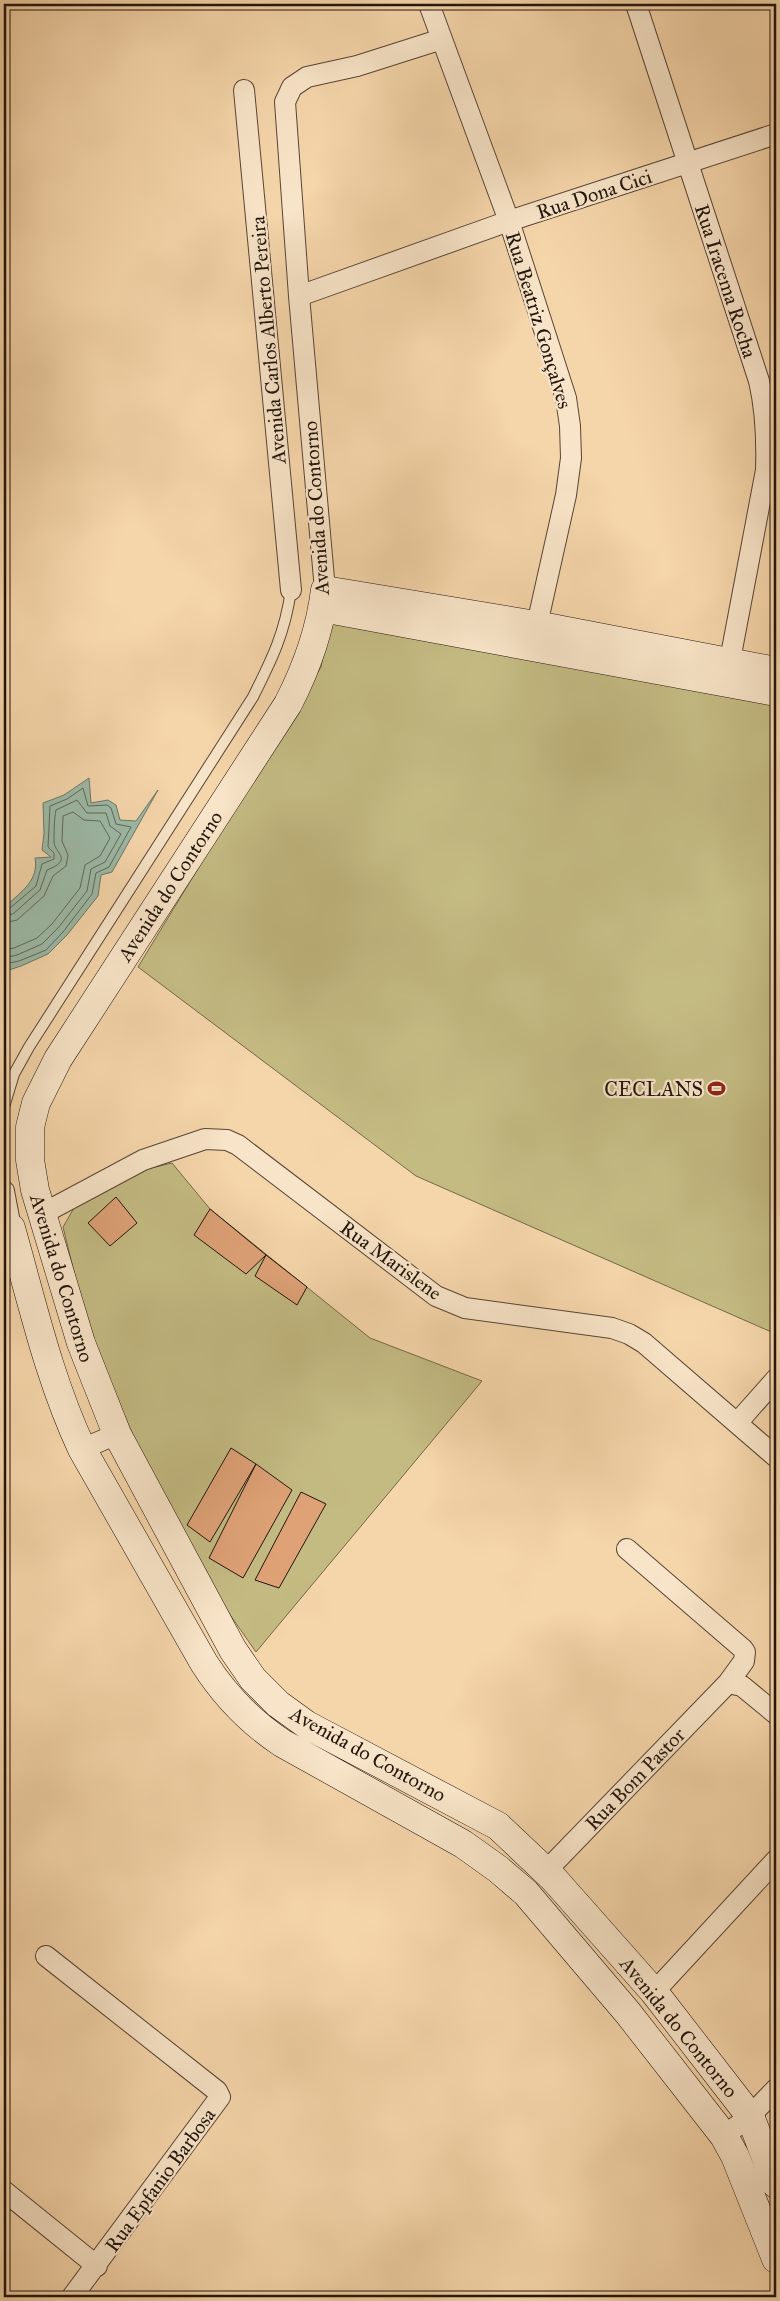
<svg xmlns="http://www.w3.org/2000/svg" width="780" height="2301" viewBox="0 0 780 2301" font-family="'IM FELL Great Primer',serif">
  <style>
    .green { fill: #c4bb83; stroke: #736848 }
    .water { fill: #9cb9a6; stroke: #6b7769 }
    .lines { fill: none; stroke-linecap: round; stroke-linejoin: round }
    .shore { stroke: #5f675a; stroke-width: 1 }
    .building { fill: #dfa277; stroke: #22150d }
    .lane-casing { stroke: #574534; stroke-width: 12 }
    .street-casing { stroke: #574534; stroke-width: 22 }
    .secondary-casing { stroke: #22150d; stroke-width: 29 }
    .lane { stroke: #f8e4c8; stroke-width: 10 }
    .street { stroke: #f8e4c8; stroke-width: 20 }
    .secondary { stroke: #f8e4c8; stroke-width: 28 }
    .labels { text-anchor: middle; stroke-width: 4.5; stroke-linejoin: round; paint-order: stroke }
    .street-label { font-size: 20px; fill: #22150d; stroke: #f8e4c8 }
    .poi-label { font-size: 20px; fill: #22150d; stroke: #f8e4c8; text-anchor: end }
  </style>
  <rect width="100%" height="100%" fill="#f5d5aa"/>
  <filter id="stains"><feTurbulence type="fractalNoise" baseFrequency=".004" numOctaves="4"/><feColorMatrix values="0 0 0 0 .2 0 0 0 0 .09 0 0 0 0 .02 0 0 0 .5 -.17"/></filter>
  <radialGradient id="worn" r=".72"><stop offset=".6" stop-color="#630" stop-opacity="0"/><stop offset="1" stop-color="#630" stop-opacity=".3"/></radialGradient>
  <path class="green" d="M332 611 776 698V1334L416 1176 138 967 321 667Z
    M172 1163 210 1209 370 1338 482 1381 256 1652 205 1579 143 1460 87 1324 63 1227 74 1208 147 1169Z"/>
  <path class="water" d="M89 778 91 803 108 800 116 805 120 820 136 821 158 790 112 872 101 875 98 896 67 935 48 954 21 966 9 970 4 968V904L7 905C22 891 39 880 35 858L51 857 42 850 44 833 43 803 64 795Z"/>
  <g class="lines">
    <path class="shore" d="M4 909 10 908 36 886 42 864 54 859V853L48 847 50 806 67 799 83 788 88 806 107 805 111 808 116 824 131 827 109 867 96 873 92 894 63 932 46 950 19 961 4 964
      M4 916 13 914 40 890 47 870C73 860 56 854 54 843 54 834 54 819 56 810L77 800 87 813H106L110 826 121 834 105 862 91 869 87 891 58 928 42 944 17 955 4 958
      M4 923 17 920 44 896 53 876 66 866 68 855 62 841 63 816 73 812 84 820 100 821 110 838 100 856 85 865 80 888 52 924 37 938 14 948 4 950"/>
  </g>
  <path class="building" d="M116 1197 137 1223 110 1246 88 1223Z
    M210 1209 266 1255 246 1274 194 1235Z
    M266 1255 307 1287 297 1305 255 1276Z
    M231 1448 256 1464 210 1542 187 1525Z
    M256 1464 292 1490 243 1578 209 1558Z
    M301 1492 326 1504 279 1588 255 1580Z"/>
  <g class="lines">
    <defs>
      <path id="lane" d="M4 1107 14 1074 29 1047 253 697C272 659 285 633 291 590"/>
      <path id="street" d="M429 4 509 221 566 398 570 426 571 458 566 495 534 638
        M636 4 759 381C766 411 767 439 766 470L727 676
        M244 90 291 590
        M299 296 509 221 776 134
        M325 590 299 296 285 102 292 87 307 77 357 66 442 39
        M4 1191 11 1228
        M42 1214 143 1160 205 1139 227 1140 238 1145 436 1296 465 1308 612 1328 629 1334 644 1343 776 1457
        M737 1423 776 1379
        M82 1449 117 1434
        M627 1549 743 1649 745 1652 744 1661 728 1683
        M546 1871 728 1683 742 1686 776 1714
        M46 1956 217 2091 220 2097 72 2297
        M654 1992 776 1860
        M724 2136 750 2116 776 2089
        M4 2191 97 2266"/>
      <path id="secondary" d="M322 608 776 692
        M776 671 536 625 325 590C320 631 307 667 288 704L58 1059 36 1103 30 1127V1160L35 1190 81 1343 117 1434 233 1650 253 1679 278 1704 307 1725 498 1826 553 1878 654 1992 750 2116 776 2184
        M11 1228C32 1302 49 1379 82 1449L204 1663C225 1696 249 1721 282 1743L463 1844 498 1869 526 1893 628 2013 724 2136 735 2156 776 2259"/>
    </defs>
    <use href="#lane" class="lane-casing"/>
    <use href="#street" class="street-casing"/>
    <use href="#secondary" class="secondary-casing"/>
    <use href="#lane" class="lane"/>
    <use href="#street" class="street"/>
    <use href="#secondary" class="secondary"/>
  </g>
  <defs>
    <symbol id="stadium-bare" viewBox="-9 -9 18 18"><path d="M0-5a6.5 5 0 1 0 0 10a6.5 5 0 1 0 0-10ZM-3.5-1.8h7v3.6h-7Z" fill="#8f2418" stroke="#f8e4c8" stroke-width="2.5" paint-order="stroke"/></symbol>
  </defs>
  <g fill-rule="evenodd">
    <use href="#stadium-bare" x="704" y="1076" width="25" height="25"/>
  </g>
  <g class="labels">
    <g class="street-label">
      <text transform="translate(594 194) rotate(-18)" y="7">Rua Dona Cici</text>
      <text transform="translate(726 281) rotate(72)" y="7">Rua Iracema Rocha</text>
      <text transform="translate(539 320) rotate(73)" y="7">Rua Beatriz Gonçalves</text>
      <text transform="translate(268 340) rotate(-95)" y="7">Avenida Carlos Alberto Pereira</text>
      <text transform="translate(316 508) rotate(-94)" y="7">Avenida do Contorno</text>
      <text transform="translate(170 886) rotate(-57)" y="7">Avenida do Contorno</text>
      <text transform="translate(391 1260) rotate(36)" y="7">Rua Marislene</text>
      <text transform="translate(62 1278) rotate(73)" y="7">Avenida do Contorno</text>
      <text transform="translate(368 1754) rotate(29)" y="7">Avenida do Contorno</text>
      <text transform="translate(635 1779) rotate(-46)" y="7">Rua Bom Pastor</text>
      <text transform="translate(679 2027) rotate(51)" y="7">Avenida do Contorno</text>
      <text transform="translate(160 2180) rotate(-54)" y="7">Rua Epfanio Barbosa</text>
    </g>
    <g class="poi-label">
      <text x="703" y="1096">CECLANS</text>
    </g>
  </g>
  <rect width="780" height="2301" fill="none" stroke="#f5d5aa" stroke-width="20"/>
  <rect x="5" y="5" width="770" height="2291" fill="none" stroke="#22150d" stroke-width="2.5"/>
  <rect x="10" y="10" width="760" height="2281" fill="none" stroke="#22150d"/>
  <rect width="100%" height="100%" filter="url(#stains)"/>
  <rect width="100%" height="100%" fill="url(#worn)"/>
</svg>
